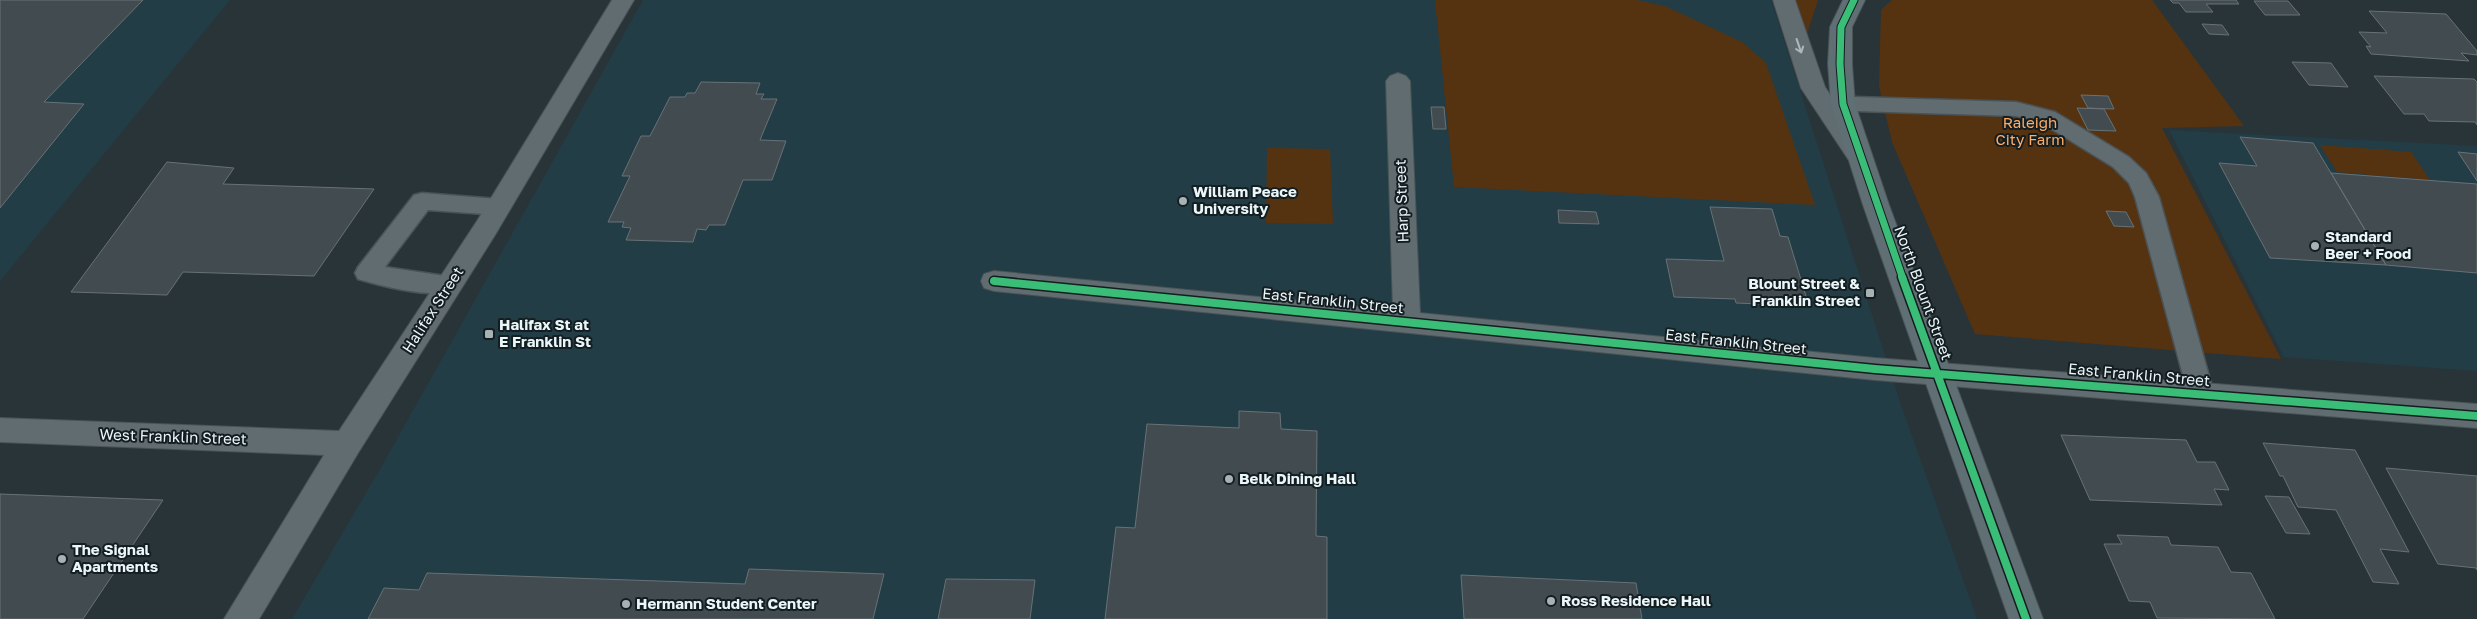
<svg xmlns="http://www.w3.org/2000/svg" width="2477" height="619" viewBox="0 0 2477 619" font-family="'Golos Text',sans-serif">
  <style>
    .built { fill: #223d46 }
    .green { fill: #563310 }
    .building { fill: #424b4f; stroke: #687276 }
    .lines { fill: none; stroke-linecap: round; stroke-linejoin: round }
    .lane-casing { stroke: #495255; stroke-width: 3 }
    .street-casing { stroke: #495255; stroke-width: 2 }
    .secondary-casing { stroke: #495255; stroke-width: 2 }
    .lane { fill: #606c70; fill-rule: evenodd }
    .street { fill: #606c70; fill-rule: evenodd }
    .secondary { fill: #606f74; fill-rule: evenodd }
    .cycleway-far1-casing { stroke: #141d20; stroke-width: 9 }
    .cycleway-casing { stroke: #141d20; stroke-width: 11 }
    .cycleway-far1 { stroke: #3abd76; stroke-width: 7 }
    .cycleway { stroke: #3abd76; stroke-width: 8 }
    .oneway { stroke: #abb8bc }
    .poi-dot { fill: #a6b2b6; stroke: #141d20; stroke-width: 2 }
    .labels { text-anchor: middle; stroke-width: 4; stroke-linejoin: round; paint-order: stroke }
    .park-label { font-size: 15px; fill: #fdad69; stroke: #141d20 }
    .poi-label { font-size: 15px; font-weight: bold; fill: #e9f6fa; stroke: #141d20; text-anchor: start }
    .street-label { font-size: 15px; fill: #e9f6fa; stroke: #141d20 }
  </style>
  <rect width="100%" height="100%" fill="#293438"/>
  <path class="built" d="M0 0H230L0 281Z
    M643 0H1771L1900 402 1977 619H292L383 464Z
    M2169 130 2477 146V371L2284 357Z"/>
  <path class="green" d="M1435 0H1637L1665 6 1742 42 1766 63 1815 205 1454 187Z
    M1791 0H1818L1807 34Z
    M1892 0H2152L2244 126 2162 128 2281 359 1975 334 1892 142 1879 86 1881 10Z
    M2320 145 2411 152 2430 180 2337 172Z
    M1267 148 1330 149 1333 224 1266 223Z"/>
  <path class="building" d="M0 0H143L44 102 84 104 0 208Z
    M2170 0H2236L2239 4H2206L2213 12H2186L2179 3H2173Z
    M2254 1H2288L2300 15H2265Z
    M2369 11 2446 14 2477 51V55L2461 53 2469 61 2371 54 2366 46 2371 47 2359 32 2387 33Z
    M2202 24 2222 25 2229 35 2209 34Z
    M2292 62 2331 63 2348 87 2309 85Z
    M2374 76 2474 79 2477 82V125L2475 122 2429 121 2424 114H2404Z
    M701 82 760 83 756 94H764L761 99H777L760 140 786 141 772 180H743L725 225H709L706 230 697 229 693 242 626 240 631 228 622 227 624 222H608L630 176H622L641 136H650L670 97H685L687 93H695Z
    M2081 95 2108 96 2114 109 2088 108Z
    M1431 107H1444L1446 129H1433Z
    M2077 108 2104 109 2116 131 2088 130Z
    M2240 137 2313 143 2386 265 2270 258 2219 163 2257 166Z
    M2458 152 2477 154V181Z
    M167 162 234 168 223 184 374 189 314 276 183 272 167 295 71 292Z
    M2331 173 2477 184V273L2386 265Z
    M1710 207 1772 209 1780 236 1788 237 1809 306 1736 303 1735 299 1674 297 1666 259 1724 261Z
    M1558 210 1596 212 1599 224 1559 223Z
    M2106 211 2126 212 2134 227 2114 226Z
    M1239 411 1280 413 1281 429 1317 431 1316 536 1327 537V619H1105L1116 527 1135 528 1147 424 1239 428Z
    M2061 435 2186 440 2197 462H2215L2229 490 2214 489 2222 505 2090 500Z
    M2263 443 2355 450 2409 552 2380 549 2399 584 2373 582 2336 510 2298 507 2283 476H2280Z
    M2386 468 2477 476V570L2476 568 2438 564Z
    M0 494 163 500 83 619H0Z
    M2265 496 2289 497 2310 534 2286 533Z
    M2117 535 2168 537 2171 545 2218 547 2231 572 2251 573 2275 619 2157 618 2150 602 2129 601 2104 544H2122Z
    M749 569 884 574 873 619H368L384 588 419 590 427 573 745 584Z
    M1461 575 1636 583 1642 619H1464Z
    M946 579 1035 580 1030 619H938Z"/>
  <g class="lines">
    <defs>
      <path id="lane" d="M1824 96 2016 102 2055 112 2129 157 2146 173 2159 197 2214 394 2210 401 2201 404 2192 401 2188 394 2135 197 2129 183 2113 167 2040 122 2016 116 1824 110 1816 108 1813 103 1816 98Z
        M422 193 498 199 506 201 510 207 506 213 498 215 428 210 385 267 459 278 462 284 459 290C432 299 385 287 358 279L355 273 358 267 414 195Z"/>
      <path id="street" d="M612 0H634L495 235 358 453 259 619H224L324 455 0 442V418L339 431 477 221Z
        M1773 0H1795L1825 87 1869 153 1866 159 1857 161 1848 159 1801 88Z
        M1398 73 1406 76 1410 81 1420 313 1875 358 2477 404V428L1875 380 994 291 984 288 981 281 984 274 994 271 1393 310 1386 81 1390 76Z"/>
      <path id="secondary" d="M1843 0H1865L1852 27V64L1855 104 1889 205 2043 619H2009L1863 205 1831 104 1828 64 1830 27Z"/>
    </defs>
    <use href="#lane" class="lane-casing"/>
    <use href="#street" class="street-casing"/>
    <use href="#secondary" class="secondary-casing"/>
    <use href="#lane" class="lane"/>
    <use href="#street" class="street"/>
    <use href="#secondary" class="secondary"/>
    <defs>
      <path id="cycleway-far1" d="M1854 0 1841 27 1840 64 1843 104 1903 279"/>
      <path id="cycleway" d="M1902 277 2026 619
        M994 281 1875 369 2477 416"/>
    </defs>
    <use href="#cycleway-far1" class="cycleway-far1-casing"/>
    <use href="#cycleway" class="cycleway-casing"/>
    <use href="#cycleway-far1" class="cycleway-far1"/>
    <use href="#cycleway" class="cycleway"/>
  </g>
  <defs><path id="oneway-shaft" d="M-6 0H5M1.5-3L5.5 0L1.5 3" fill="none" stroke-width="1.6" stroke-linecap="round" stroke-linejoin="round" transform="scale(1.25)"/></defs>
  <use class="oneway" href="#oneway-shaft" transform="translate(1799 46) rotate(71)"/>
  <g class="poi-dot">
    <circle cx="1183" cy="201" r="5"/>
    <circle cx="2315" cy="246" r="5"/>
    <rect x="1865" y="288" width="10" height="10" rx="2.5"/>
    <rect x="484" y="329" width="10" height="10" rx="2.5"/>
    <circle cx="1229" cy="479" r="5"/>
    <circle cx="62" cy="559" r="5"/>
    <circle cx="1551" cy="601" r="5"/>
    <circle cx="626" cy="604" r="5"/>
  </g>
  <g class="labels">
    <g class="park-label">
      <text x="2030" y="128">Raleigh<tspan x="2030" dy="17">City Farm</tspan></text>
    </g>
    <g class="poi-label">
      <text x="1193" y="197">William Peace<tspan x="1193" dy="17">University</tspan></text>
      <text x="2325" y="242">Standard<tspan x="2325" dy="17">Beer + Food</tspan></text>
      <text x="1860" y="289" text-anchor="end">Blount Street &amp;<tspan x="1860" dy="17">Franklin Street</tspan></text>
      <text x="499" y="330">Halifax St at<tspan x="499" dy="17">E Franklin St</tspan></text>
      <text x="1239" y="484">Belk Dining Hall</text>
      <text x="72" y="555">The Signal<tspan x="72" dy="17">Apartments</tspan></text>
      <text x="1561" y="606">Ross Residence Hall</text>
      <text x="636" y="609">Hermann Student Center</text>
    </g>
    <g class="street-label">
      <text transform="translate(1402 201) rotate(-92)" y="5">Harp Street</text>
      <text transform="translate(1923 293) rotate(70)" y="5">North Blount Street</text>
      <text transform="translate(1333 301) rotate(6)" y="5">East Franklin Street</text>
      <text transform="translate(433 310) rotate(-57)" y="5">Halifax Street</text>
      <text transform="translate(1736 342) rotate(6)" y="5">East Franklin Street</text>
      <text transform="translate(2139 375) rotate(5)" y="5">East Franklin Street</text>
      <text transform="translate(173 437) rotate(2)" y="5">West Franklin Street</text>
    </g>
  </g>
</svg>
